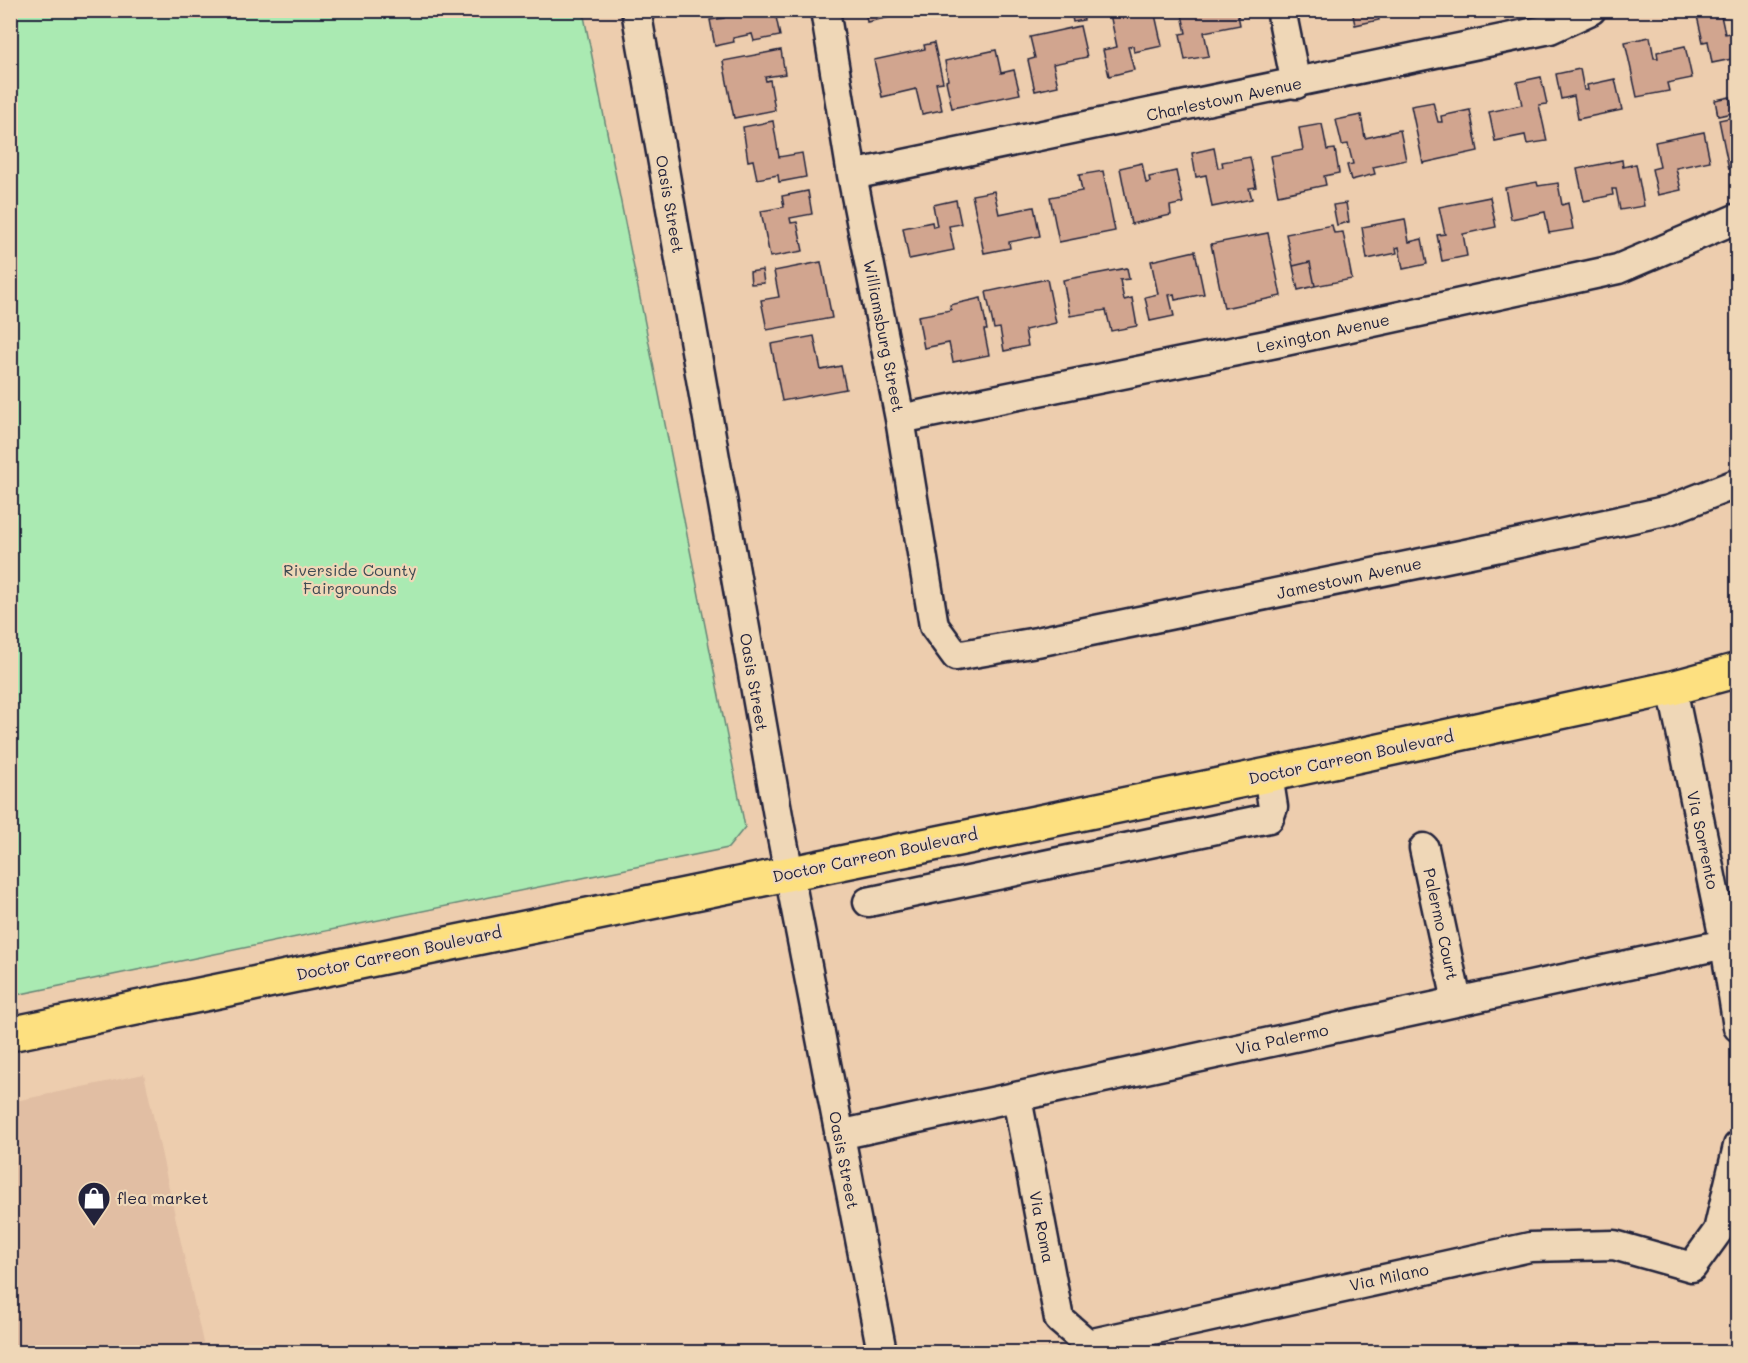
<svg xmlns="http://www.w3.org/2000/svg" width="1748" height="1363" viewBox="0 0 1748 1363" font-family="Mali,sans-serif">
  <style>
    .built { fill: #e1bea3 }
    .green { fill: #aaeab2; stroke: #668676; stroke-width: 1.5 }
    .building { fill: #d1a58f; stroke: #22223b; stroke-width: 1.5 }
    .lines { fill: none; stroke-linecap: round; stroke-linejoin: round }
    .minor-casing { stroke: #22223b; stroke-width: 33 }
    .major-casing { stroke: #22223b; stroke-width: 38 }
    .minor { stroke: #efd7b7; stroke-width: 28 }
    .major { stroke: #fde080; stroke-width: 33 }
    .labels { text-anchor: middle; stroke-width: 4.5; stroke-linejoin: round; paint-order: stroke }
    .street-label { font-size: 16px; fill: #22223b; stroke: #efd7b7 }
    .park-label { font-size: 16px; fill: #3d4a53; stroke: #efd7b7 }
    .poi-label { font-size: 16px; fill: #22223b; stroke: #efd7b7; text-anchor: start }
  </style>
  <rect width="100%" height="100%" fill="#edcdae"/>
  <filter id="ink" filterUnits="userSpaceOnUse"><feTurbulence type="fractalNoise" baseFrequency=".0167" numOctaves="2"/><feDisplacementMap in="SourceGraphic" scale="12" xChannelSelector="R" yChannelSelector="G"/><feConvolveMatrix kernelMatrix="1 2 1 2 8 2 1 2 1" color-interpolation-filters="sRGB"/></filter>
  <g filter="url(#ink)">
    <path class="built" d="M144 1074 205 1352H11V1102Z"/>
    <path class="green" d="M11 10 583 11 745 827 728 848 11 996Z"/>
    <path class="building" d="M723 10H751L752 16 775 12 780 36 754 41 752 34 733 38 734 42 715 46 710 20 724 18Z
      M865 10H914V12L867 22Z
      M1082 10 1084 20 1073 22 1071 12Z
      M1124 10H1154L1162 46 1134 52 1133 46 1128 47 1134 70 1109 76 1103 50 1117 47 1110 14Z
      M1181 10H1237L1240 25 1204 32 1209 56 1185 60 1180 34 1186 33Z
      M1352 10H1377L1379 20 1355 25Z
      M1720 11 1725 34 1738 32V62L1732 63V59L1712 63 1708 41 1703 42 1697 16Z
      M1080 26 1087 57 1053 64 1058 86 1035 91 1028 60 1035 58 1030 37Z
      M1650 37 1654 58H1658L1657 52 1685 46 1692 78 1667 83 1669 91 1637 97 1625 42Z
      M934 43 943 82 936 83 942 110 922 114 916 89 882 97 874 60 925 49 924 45Z
      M781 50 785 74 765 77 766 81 770 80 775 110 734 118 723 61Z
      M996 50 1001 73 1014 70 1020 94 952 108 946 81 948 80 945 61Z
      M1580 69 1584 90H1588L1587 85 1615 79 1622 110 1578 119 1574 96 1561 99 1556 74Z
      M1541 77 1547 104 1539 105 1547 141 1527 144 1525 135 1495 141 1489 112 1522 105 1517 82Z
      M1730 97 1733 113 1718 116 1715 100Z
      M1433 102 1438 122H1442L1441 116 1470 110 1478 151 1423 163 1411 106Z
      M1361 115 1365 138 1400 130 1406 160 1373 167 1375 174 1351 180 1347 165 1353 164 1348 144 1342 145 1336 120Z
      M1738 116V167L1729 169 1719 120Z
      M773 121 779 157 802 153 806 177 779 182 778 175 757 179 753 160 748 161 743 127Z
      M1322 124 1327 150 1335 149 1339 173 1324 176 1326 185 1278 195 1270 156 1303 150 1299 128Z
      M1704 132 1710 161 1676 168 1681 190 1658 195 1652 169 1660 167 1655 142Z
      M1214 148 1218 168 1223 167 1222 162 1250 157 1256 187 1249 188 1252 199 1212 207 1206 175 1196 177 1192 153Z
      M1622 160 1623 167 1636 164 1644 206 1620 210 1616 189H1612L1613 195 1584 201 1577 169Z
      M1142 163 1146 183 1150 182 1149 177 1176 171 1183 203 1170 206 1171 215 1131 224 1120 168Z
      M1103 171 1115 231 1059 242 1050 197 1082 191 1079 175Z
      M1537 182 1538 186 1558 183 1562 205 1568 203 1573 229 1549 233 1545 212 1511 219 1505 188Z
      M808 191 812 214 790 218 791 223 797 222 803 251 770 257 761 211 784 207 782 196Z
      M994 191 999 214 1034 207 1040 236 1009 242 1010 248 984 253 972 195Z
      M1490 197 1496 227 1463 234 1467 256 1442 261 1437 235 1445 234 1439 207Z
      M956 200 961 224 949 226 954 250 909 259 903 228 932 222 933 227 937 226 933 205Z
      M1346 203 1349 222 1337 225 1333 205Z
      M1405 219 1409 242 1422 239 1427 264 1403 269 1399 247 1396 248 1397 253 1367 259 1362 227Z
      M1332 225 1334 233 1343 232 1352 279 1315 286 1310 262 1293 266 1286 234Z
      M1268 233 1281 296 1224 308 1211 244Z
      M1195 251 1204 294 1175 300 1174 294 1169 295 1174 316 1150 321 1145 297 1158 294 1151 261Z
      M821 262 832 318 767 330 761 300 779 297 774 271Z
      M1310 262 1315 286 1298 290 1293 266Z
      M1127 268 1129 279 1120 280 1124 300 1132 298 1137 326 1111 331 1106 310 1070 316 1063 280Z
      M762 270 764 283 751 284 750 272Z
      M1047 279 1056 323 1025 330 1028 346 1004 351 1000 328 994 329 986 292Z
      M981 298 987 330H984L989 355 953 362 949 343 924 348 918 316 951 310 950 305Z
      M814 336 821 370 841 366 846 389 782 401 771 344Z"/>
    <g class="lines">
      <defs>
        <path id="minor" d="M636 10 780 827 882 1352
          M825 10 852 175 900 419 934 626 956 656 1037 642 1519 543 1669 510 1738 483
          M1281 10 1296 84
          M852 175 1550 29 1591 10
          M900 419 1276 343 1618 269 1738 218
          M1672 688 1725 944 1738 1027
          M1424 848 1457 1001
          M868 902 1269 818 1273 807 1268 775
          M1017 1098 1059 1319 1088 1344 1530 1247 1614 1245 1692 1267 1718 1231 1738 1146
          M839 1135C1134 1072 1429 1006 1725 944"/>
        <path id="major" d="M10 1034 1268 775 1672 688 1738 670"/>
      </defs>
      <use href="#minor" class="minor-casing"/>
      <use href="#major" class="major-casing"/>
      <use href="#minor" class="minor"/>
      <use href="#major" class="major"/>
    </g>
  </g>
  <defs>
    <symbol id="shop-pin" viewBox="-11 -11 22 30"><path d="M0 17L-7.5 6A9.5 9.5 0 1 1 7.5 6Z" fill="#22223b" stroke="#efd7b7"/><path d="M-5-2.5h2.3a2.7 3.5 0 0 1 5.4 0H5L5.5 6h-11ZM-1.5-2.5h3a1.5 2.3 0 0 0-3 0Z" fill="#fff"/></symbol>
  </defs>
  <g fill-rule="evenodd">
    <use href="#shop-pin" x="75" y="1179" width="38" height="52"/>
  </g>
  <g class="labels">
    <g class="street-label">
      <text transform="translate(1224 99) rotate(-12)" y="6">Charlestown Avenue</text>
      <text transform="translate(670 204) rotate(80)" y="6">Oasis Street</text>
      <text transform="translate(1323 333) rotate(-12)" y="6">Lexington Avenue</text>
      <text transform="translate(884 336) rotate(79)" y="6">Williamsburg Street</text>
      <text transform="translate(1349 578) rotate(-12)" y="6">Jamestown Avenue</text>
      <text transform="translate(754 682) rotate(80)" y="6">Oasis Street</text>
      <text transform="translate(1351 757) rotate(-12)" y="6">Doctor Carreon Boulevard</text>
      <text transform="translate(1703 840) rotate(78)" y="6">Via Sorrento</text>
      <text transform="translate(875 855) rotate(-12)" y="6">Doctor Carreon Boulevard</text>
      <text transform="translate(1441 924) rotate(78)" y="6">Palermo Court</text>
      <text transform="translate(399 953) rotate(-12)" y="6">Doctor Carreon Boulevard</text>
      <text transform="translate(1282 1039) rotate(-12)" y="6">Via Palermo</text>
      <text transform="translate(844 1160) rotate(79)" y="6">Oasis Street</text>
      <text transform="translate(1042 1227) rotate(79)" y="6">Via Roma</text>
      <text transform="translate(1389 1277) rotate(-12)" y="6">Via Milano</text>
    </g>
    <g class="park-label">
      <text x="350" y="576">Riverside County<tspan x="350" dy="18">Fairgrounds</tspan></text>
    </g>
    <g class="poi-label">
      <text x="117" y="1204">flea market</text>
    </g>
  </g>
  <rect width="1748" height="1363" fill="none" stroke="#efd7b7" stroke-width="36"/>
  <rect x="18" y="18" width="1712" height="1327" fill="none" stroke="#22223b" stroke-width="2" filter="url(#ink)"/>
</svg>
